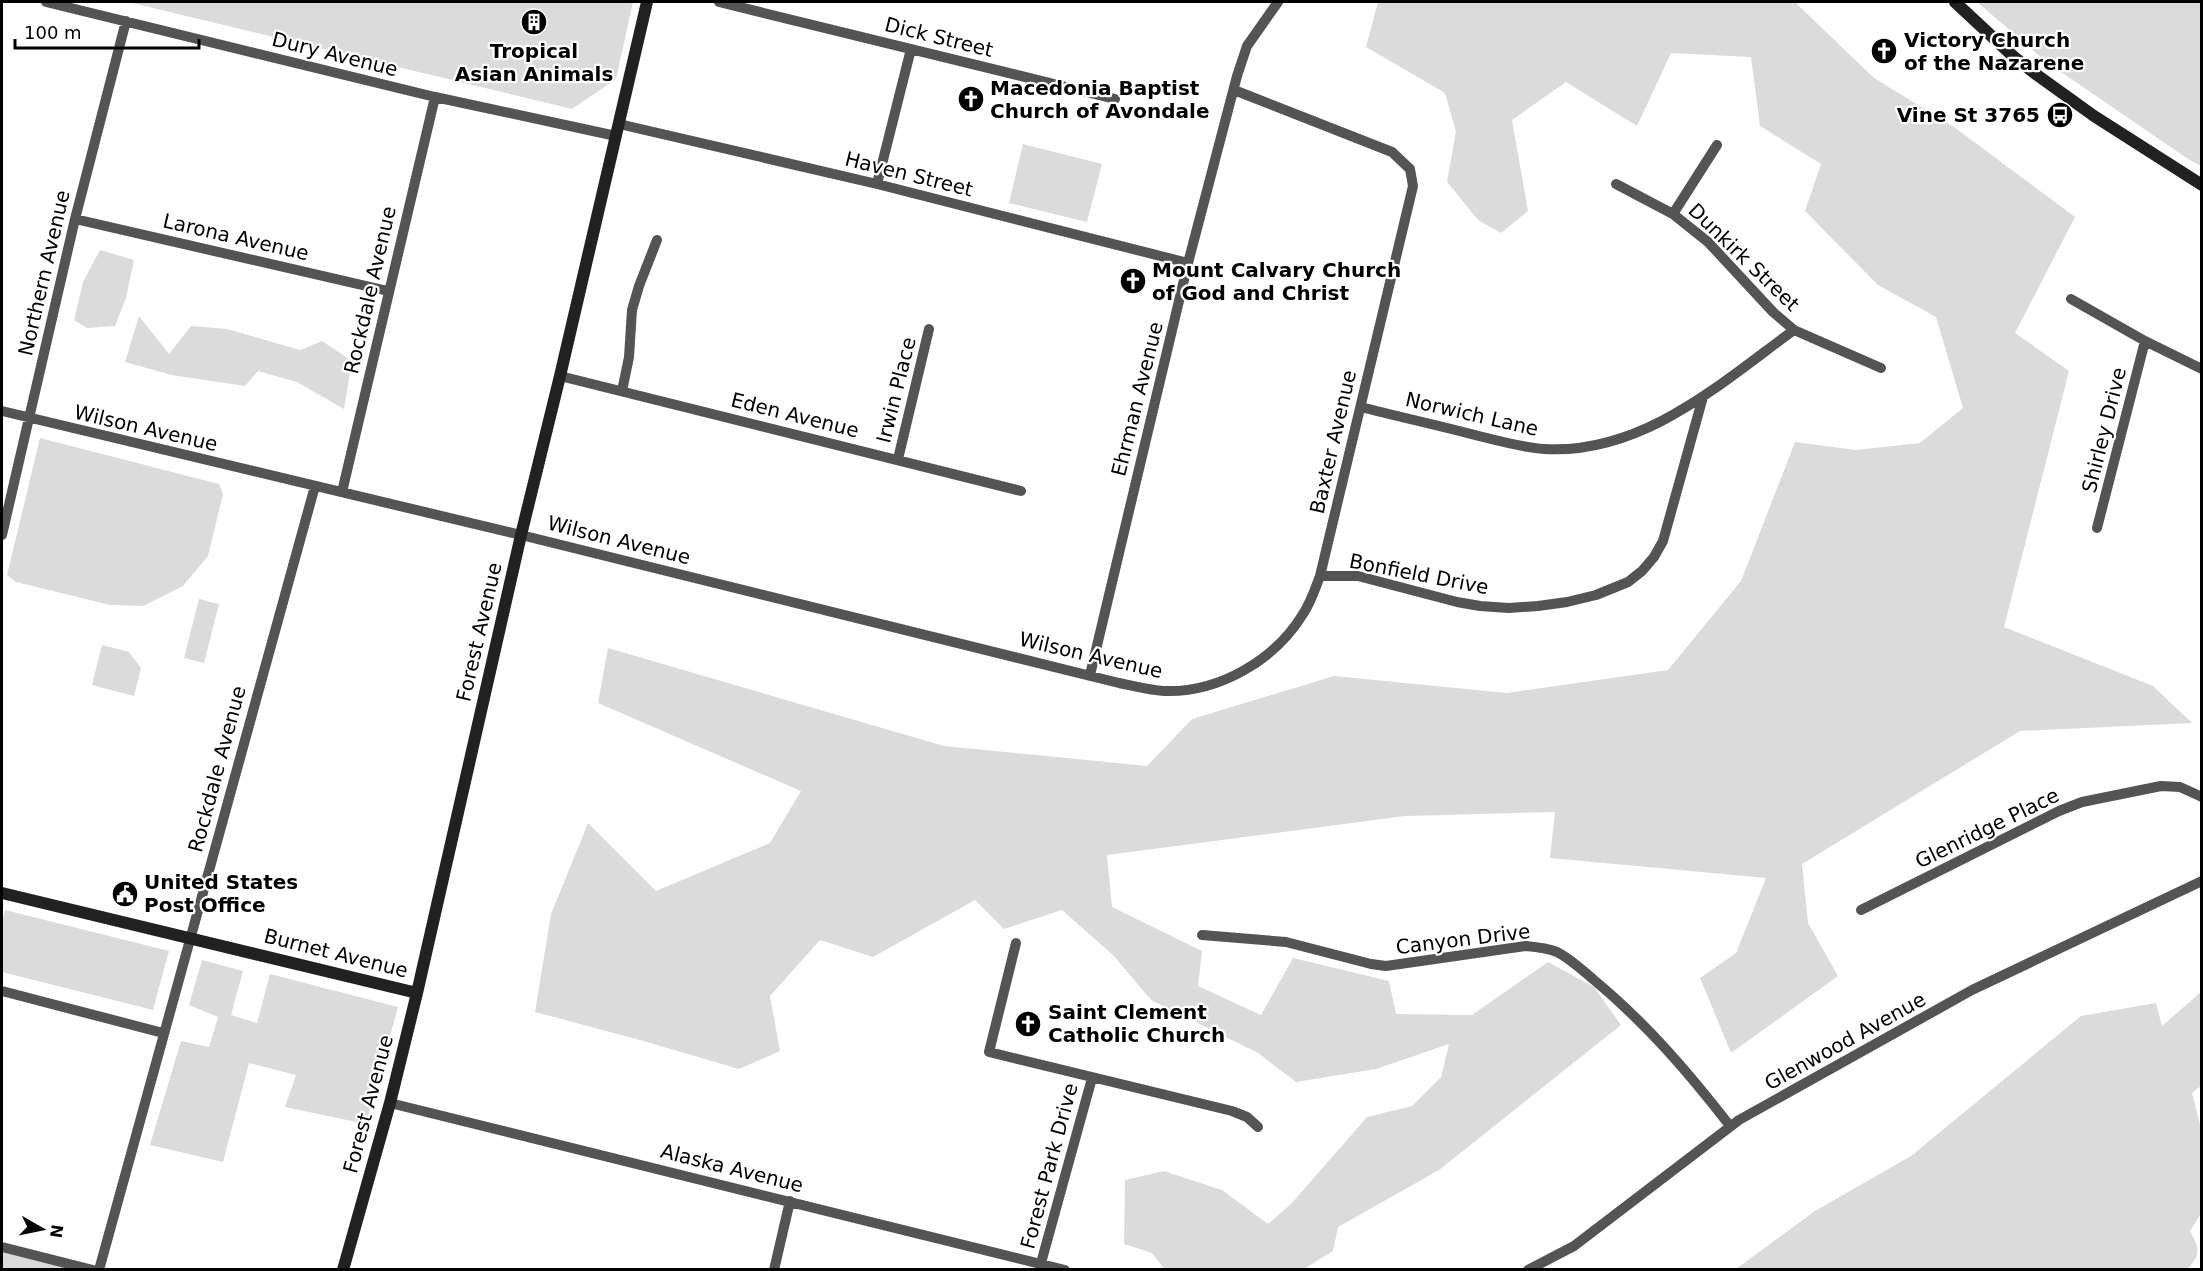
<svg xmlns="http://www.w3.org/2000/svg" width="2203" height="1271" viewBox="0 0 2203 1271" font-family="'DejaVu Sans',sans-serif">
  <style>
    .green { fill: #dbdbdb }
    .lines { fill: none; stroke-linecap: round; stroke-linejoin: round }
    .street { stroke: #545454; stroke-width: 10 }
    .secondary { stroke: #212121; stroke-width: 12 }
    .labels { text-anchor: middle; stroke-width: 4.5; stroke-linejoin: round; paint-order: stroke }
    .street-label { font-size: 20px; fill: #000; stroke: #fff }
    .poi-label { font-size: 20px; font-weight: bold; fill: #000; stroke: #fff; text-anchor: start }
  </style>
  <rect width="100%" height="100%" fill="#fff"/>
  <path class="green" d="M128 2H633L616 79 572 109Z
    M1378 2H1796L1798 5 1874 78 1954 127 2075 217 2015 333 2069 371 2004 627 2153 686 2192 723 2020 731 1802 864 1808 923 1838 976 1731 1053 1700 978 1736 953 1766 878 1550 858 1555 812 1405 816 1107 855 1112 907 1202 951 1198 986 1261 1015 1293 958 1389 981 1396 1014 1472 1015 1548 962 1594 987 1621 1025 1439 1170 1338 1227 1333 1251 1304 1269 1165 1270 1152 1253 1124 1244 1125 1180 1164 1171 1222 1190 1268 1224 1291 1204 1367 1117 1412 1106 1441 1077 1449 1044 1376 1069 1296 1082 1258 1053 1151 1000 1113 955 1062 910 1004 929 975 900 873 957 820 940 770 996 780 1051 739 1069 640 1040 535 1012 551 914 588 823 656 891 770 843 801 791 598 703 608 648 944 746 1147 766 1192 719 1334 676 1507 693 1668 670 1741 581 1795 442 1856 450 1920 443 1963 408 1936 317 1878 285 1805 211 1821 164 1760 126 1751 57 1671 53 1637 126 1566 82 1512 120 1528 211 1501 233 1478 220 1447 182 1456 132 1445 93 1366 47Z
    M1977 2H2201V166L2188 159 2048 63Z
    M1023 144 1102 164 1087 222 1009 203Z
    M100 250 134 260 126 298 115 326 87 328 74 320 83 282Z
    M139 316 169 354 191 326 227 329 300 350 322 341 352 361 344 409 297 382 258 371 245 386 172 375 125 362Z
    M40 438 219 484 223 494 208 556 183 586 143 606 110 605 16 582 7 575Z
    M199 599 219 604 204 663 184 658Z
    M102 645 129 652 141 668 134 696 92 685Z
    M5 910 169 951 153 1010 2 972V923Z
    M202 960 243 971 231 1015 257 1023 270 974 398 1007 366 1124 285 1107 296 1075 249 1063 223 1162 150 1145 181 1041 209 1047 218 1017 189 1005Z
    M2201 992V1086L2192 1093 2201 1129 2202 1212 2190 1231C2199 1247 2202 1255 2187 1269H1736L1815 1211 1911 1156 2081 1016 2156 1003 2162 1026Z
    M2 1247 93 1269H2Z"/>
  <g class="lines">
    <path class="street" d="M46 2 435 97 616 136
      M719 2 1115 99
      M619 124 877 184 1188 263
      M877 184 911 49
      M1616 184 1673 214 1708 242 1773 312 1794 330 1881 368
      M1673 214 1717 145
      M75 219 388 291
      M2071 299 2145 341 2202 369
      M560 376 1021 491
      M622 391 629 357 632 310 639 286 657 240
      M1361 407C1396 416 1432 424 1467 433 1492 439 1518 447 1544 449 1642 455 1720 384 1794 330
      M2 411 521 535 1119 683C1134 686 1149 690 1164 691 1219 693 1275 660 1303 614 1311 602 1315 589 1320 576L1413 186 1410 169 1392 152 1234 90
      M898 459 929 329
      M342 492 435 97
      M2097 528 2145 341
      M2 535 75 219 126 21
      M1320 576H1358L1457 602 1480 606 1509 608 1538 606 1567 602 1596 595 1628 582 1642 571 1654 557 1663 541 1703 397
      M1090 675 1188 263 1237 76 1247 46 1278 2
      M1861 910 2059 811 2082 802 2161 786 2180 787 2202 797
      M1202 935 1286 942 1371 964 1386 966 1526 946C1537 947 1547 948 1557 952 1571 959 1583 971 1594 980 1646 1023 1689 1073 1730 1126
      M1016 943 989 1052 1232 1111 1247 1117 1258 1127
      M2 991 163 1033
      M390 1103 1065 1270
      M2 1247 93 1270
      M1041 1263 1092 1078
      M99 1270 315 486
      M774 1270 790 1201
      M1528 1270 1574 1246 1739 1120 1972 990 2202 881"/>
    <path class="secondary" d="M1955 2 2014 57 2037 75 2094 116 2202 185
      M2 893 417 993
      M343 1270 390 1103 417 993 521 535 560 376 647 2"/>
  </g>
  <defs>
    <symbol id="building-disc" viewBox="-11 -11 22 22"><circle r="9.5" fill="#000" stroke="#fff"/><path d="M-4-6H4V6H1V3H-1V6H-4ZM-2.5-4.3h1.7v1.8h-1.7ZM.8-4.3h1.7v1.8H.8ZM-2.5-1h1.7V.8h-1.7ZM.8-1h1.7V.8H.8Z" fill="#fff"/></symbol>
    <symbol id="church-disc" viewBox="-11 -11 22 22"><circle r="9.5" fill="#000" stroke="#fff"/><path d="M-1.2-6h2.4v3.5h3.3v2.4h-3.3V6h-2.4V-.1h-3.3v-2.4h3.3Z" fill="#fff"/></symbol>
    <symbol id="bus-disc" viewBox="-11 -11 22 22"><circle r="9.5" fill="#000" stroke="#fff"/><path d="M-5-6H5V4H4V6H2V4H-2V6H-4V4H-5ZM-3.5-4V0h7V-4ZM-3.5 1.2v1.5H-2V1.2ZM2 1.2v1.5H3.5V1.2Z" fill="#fff"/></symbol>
    <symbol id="civic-disc" viewBox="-11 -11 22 22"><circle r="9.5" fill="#000" stroke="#fff"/><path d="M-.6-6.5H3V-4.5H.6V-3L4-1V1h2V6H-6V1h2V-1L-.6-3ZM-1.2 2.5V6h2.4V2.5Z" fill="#fff"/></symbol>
  </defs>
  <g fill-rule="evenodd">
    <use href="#building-disc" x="519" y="7" width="30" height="30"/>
    <use href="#church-disc" x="1869" y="36" width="30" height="30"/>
    <use href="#church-disc" x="956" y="84" width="30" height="30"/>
    <use href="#bus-disc" x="2045" y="100" width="30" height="30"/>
    <use href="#church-disc" x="1118" y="266" width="30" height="30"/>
    <use href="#civic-disc" x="110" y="879" width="30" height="30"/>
    <use href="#church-disc" x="1013" y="1009" width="30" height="30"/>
  </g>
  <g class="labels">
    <g class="street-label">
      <text transform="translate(939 37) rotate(14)" y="7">Dick Street</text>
      <text transform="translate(335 54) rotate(14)" y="7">Dury Avenue</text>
      <text transform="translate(909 174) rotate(14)" y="7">Haven Street</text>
      <text transform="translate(236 237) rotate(13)" y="7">Larona Avenue</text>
      <text transform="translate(1744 257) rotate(44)" y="7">Dunkirk Street</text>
      <text transform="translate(44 273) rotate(-77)" y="7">Northern Avenue</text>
      <text transform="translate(370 290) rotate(-77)" y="7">Rockdale Avenue</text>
      <text transform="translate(896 390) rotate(-76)" y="7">Irwin Place</text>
      <text transform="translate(1137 399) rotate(-76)" y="7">Ehrman Avenue</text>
      <text transform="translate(1472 414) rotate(13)" y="7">Norwich Lane</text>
      <text transform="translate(795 415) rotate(14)" y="7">Eden Avenue</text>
      <text transform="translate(146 428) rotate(13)" y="7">Wilson Avenue</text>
      <text transform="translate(2104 430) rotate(-76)" y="7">Shirley Drive</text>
      <text transform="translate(1333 442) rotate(-77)" y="7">Baxter Avenue</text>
      <text transform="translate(619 540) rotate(14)" y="7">Wilson Avenue</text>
      <text transform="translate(1419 574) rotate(11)" y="7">Bonfield Drive</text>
      <text transform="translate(479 632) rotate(-77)" y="7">Forest Avenue</text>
      <text transform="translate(1091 655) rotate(13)" y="7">Wilson Avenue</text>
      <text transform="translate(217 769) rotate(-75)" y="7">Rockdale Avenue</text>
      <text transform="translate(1987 828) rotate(-26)" y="7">Glenridge Place</text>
      <text transform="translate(1463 939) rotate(-7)" y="7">Canyon Drive</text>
      <text transform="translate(336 953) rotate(14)" y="7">Burnet Avenue</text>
      <text transform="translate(1845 1041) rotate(-29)" y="7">Glenwood Avenue</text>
      <text transform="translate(368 1104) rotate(-75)" y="7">Forest Avenue</text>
      <text transform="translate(1049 1166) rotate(-75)" y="7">Forest Park Drive</text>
      <text transform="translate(732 1168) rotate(14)" y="7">Alaska Avenue</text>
    </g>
    <g class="poi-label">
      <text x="1904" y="47">Victory Church<tspan x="1904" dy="23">of the Nazarene</tspan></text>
      <text x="534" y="58" text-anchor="middle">Tropical<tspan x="534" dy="23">Asian Animals</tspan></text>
      <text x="990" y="95">Macedonia Baptist<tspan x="990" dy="23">Church of Avondale</tspan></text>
      <text x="2040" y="122" text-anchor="end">Vine St 3765</text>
      <text x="1152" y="277">Mount Calvary Church<tspan x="1152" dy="23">of God and Christ</tspan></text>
      <text x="144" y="889">United States<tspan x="144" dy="23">Post Office</tspan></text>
      <text x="1048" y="1019">Saint Clement<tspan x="1048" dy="23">Catholic Church</tspan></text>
    </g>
  </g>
  <rect width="2203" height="1271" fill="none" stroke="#000000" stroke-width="6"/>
  <g transform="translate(42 1229) rotate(99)" stroke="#ffffff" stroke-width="4.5" paint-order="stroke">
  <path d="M0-4.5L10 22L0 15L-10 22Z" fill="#000000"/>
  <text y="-9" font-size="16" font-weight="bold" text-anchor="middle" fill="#000000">N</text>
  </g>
  <path d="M15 39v9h184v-9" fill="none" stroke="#000000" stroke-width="3"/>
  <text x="24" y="39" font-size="18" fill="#000000" stroke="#ffffff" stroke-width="4.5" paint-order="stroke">100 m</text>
</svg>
